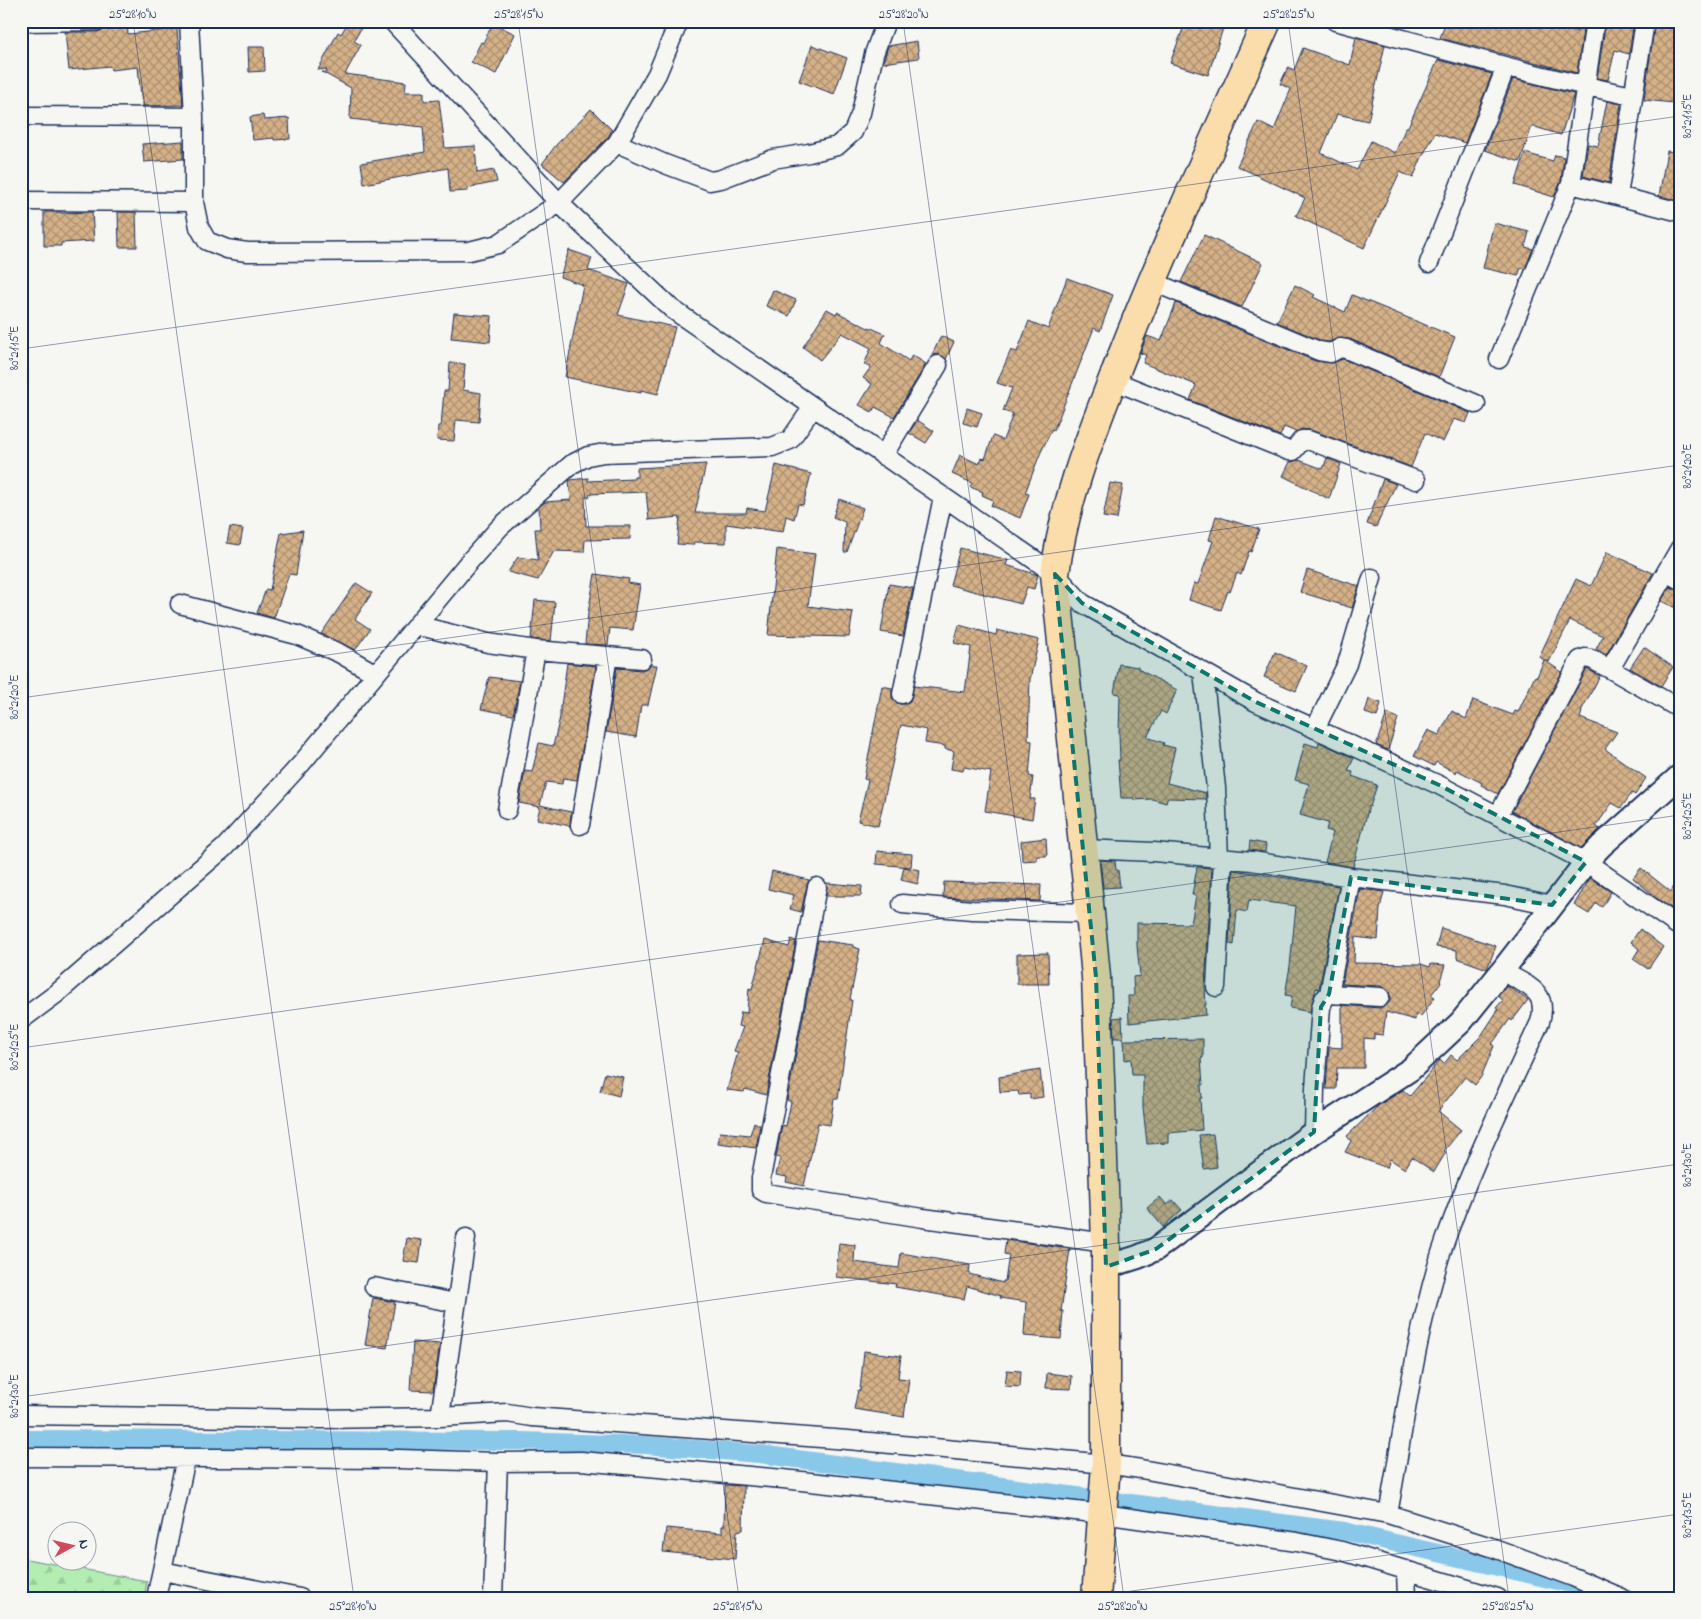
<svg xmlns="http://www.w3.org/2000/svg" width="1701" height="1619" viewBox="0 0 1701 1619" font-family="'Indie Flower',sans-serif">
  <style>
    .forest { fill: url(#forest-firs); stroke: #678e88 }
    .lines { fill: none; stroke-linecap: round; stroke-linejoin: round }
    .canal { stroke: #8ac8ea; stroke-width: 18 }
    .building { fill: url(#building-cross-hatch); stroke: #1b2f5e }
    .minor-casing { stroke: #1b2f5e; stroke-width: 21 }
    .tertiary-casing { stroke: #1b2f5e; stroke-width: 26 }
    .primary-casing { stroke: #1b2f5e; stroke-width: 31 }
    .minor { stroke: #f6f6f2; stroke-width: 18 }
    .tertiary { stroke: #f6f6f2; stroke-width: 22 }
    .primary { stroke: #faddab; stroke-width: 28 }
    .marked { fill: #0f766e; fill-opacity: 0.2; stroke: #0f766e; stroke-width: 4; stroke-dasharray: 10 6; stroke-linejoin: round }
    .ticks { fill: none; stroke: #1b2f5e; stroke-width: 1; stroke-opacity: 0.45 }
    .neatline { fill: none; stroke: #1b2f5e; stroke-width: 2 }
    .ticks-label { font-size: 12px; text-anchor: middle; fill: #1b2f5e }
  </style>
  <defs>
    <pattern id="forest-firs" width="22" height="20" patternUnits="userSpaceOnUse" patternTransform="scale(1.25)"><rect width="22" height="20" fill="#b3edb1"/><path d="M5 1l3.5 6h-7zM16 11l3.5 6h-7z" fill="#99cc9b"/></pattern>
    <pattern id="building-cross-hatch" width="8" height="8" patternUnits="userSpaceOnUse" patternTransform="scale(1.25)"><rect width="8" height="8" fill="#d5b187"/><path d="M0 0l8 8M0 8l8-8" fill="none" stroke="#ac9072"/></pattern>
  </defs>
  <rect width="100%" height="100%" fill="#f6f6f2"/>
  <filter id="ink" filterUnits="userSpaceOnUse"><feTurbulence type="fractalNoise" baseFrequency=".02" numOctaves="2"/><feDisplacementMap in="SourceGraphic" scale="10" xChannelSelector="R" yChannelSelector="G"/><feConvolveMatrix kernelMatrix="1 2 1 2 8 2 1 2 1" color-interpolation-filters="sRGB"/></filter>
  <g filter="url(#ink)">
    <path class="forest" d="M21 1558 147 1581 144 1598H21Z"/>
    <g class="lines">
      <path class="canal" d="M21 1439 521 1441 645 1445 759 1454 1344 1531 1579 1586"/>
    </g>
    <path class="building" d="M349 21H365L354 41 361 45 345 74 406 82 405 92H424V101L439 100 445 148 475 146 477 173 494 170 497 182 468 188V191L450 192 448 168 364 184 361 163 425 152 423 127 350 119 351 88 322 72H327L326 69 318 70 338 32 341 34Z
      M1186 21H1224L1223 25H1224L1208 75 1170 63Z
      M1446 21H1547L1577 32 1578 28 1583 30 1577 73 1440 38Z
      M1606 21H1634L1629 54 1615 50 1608 80 1597 78Z
      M1655 21H1680V57L1674 103 1644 100Z
      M493 23 515 34 496 74 471 62 481 42 483 43Z
      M127 25 128 34 177 29 183 105 142 106 138 67 111 70 110 66 69 70 65 32H98L107 27Z
      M1356 37 1385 45 1368 121 1337 114 1321 153 1357 170 1371 141 1395 153 1406 127H1408L1438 60 1492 74 1465 143 1435 133 1422 157 1413 178 1400 172 1364 248 1296 216 1305 198 1237 166 1258 122 1274 130 1291 89 1280 84 1288 67 1294 70 1303 48 1350 65Z
      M917 41 919 58 883 63 888 46Z
      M812 45 847 58 834 94 799 81Z
      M248 47H264L265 71 249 72Z
      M1513 79 1574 94 1561 135 1532 126 1520 162 1485 150Z
      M1607 101 1621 104 1609 183 1583 176 1588 144 1598 146Z
      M591 109 612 130 608 137 564 182 542 164 556 145Z
      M263 115 264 120 289 118 290 139 274 140V138L253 140 250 117Z
      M183 141V159L144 162 142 144Z
      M1667 151 1680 153V201L1659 196Z
      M1525 153 1553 161 1555 155 1564 157 1561 181 1554 197 1515 185Z
      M44 212H61V213L92 212 94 241 61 243V246H44Z
      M118 212H136L137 247H119Z
      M1494 223 1529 232 1525 247 1533 249 1525 269 1521 268 1518 276 1483 268Z
      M1204 235 1263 263 1242 307 1181 282Z
      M569 250 592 258 588 270 629 284 618 315 675 327 658 394 641 390V393L565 377 583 285 560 277Z
      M1067 278 1113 295 1100 331 1094 328 1054 430 1052 429 1040 454 1025 493 1029 494 1020 518 991 506 993 500 982 495 983 492 970 487 972 483 952 474 960 455 979 464 982 458 985 459 993 436 1003 440 1013 414 1003 411 1012 388 997 383 1001 373 1011 350 1017 352 1029 321 1048 329Z
      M1295 285 1315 295 1313 297 1345 312 1352 295 1455 337 1439 377 1350 339 1341 338 1329 342 1322 341 1277 322Z
      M773 290 796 300 789 316 766 306Z
      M1176 303 1315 361 1330 363 1343 359 1470 413 1466 423 1454 419 1443 442 1425 433 1411 467 1311 430 1302 429 1296 432 1284 427 1280 436 1190 400 1196 385 1143 363 1146 355 1140 353 1147 336 1161 341Z
      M827 309 836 314 837 312 868 328 869 327 885 334 881 343 909 361 912 355 926 364 894 417 875 407 872 412 859 405 872 384 863 378 871 367 864 365 871 348 842 333 820 360 803 347Z
      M454 313 492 316 490 342 451 338Z
      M941 336 954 342 946 359 939 354 932 355Z
      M450 363 465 364 463 390 481 393 479 422 456 420 454 441 437 440 438 426H441L444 391H448Z
      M967 408 982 413 977 427 963 423Z
      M917 420 934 431 926 443 909 433Z
      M1327 458 1341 464 1329 499 1283 476 1290 462 1299 460 1323 469Z
      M706 464 695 513H746L747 508 765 511 776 465 811 474 803 505 798 504 794 519 786 516 783 532 726 524V543L694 542 693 545 677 544 680 517 649 520 646 492 589 494 590 497H585L586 526H631L630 539 585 540 584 552 554 551 538 580 508 572 518 557 538 560 535 529H540L539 507 545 502 571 500 569 481 570 480 588 478V481L634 479V477H637V468Z
      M1383 479 1396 484 1376 527 1367 524Z
      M1110 483 1123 485 1117 519 1103 517Z
      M839 499 863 508 847 552H844L845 522 833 517Z
      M1216 516 1259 529 1251 552 1249 551 1241 575 1237 573 1230 592 1228 591 1221 610 1189 600 1194 583 1198 584 1213 541 1209 540Z
      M230 527 243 529 240 545 227 543Z
      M303 530 296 575 289 574 274 618 257 613 266 589 270 590 281 533Z
      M960 548 1008 560 1006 565 1038 575 1034 589 1027 587 1021 604 950 585Z
      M777 549 815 554 808 606 853 612 849 637 768 635Z
      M1607 552 1653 573 1606 655 1596 649 1603 636 1570 620 1549 662 1539 657 1576 579 1591 586Z
      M1307 570 1359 586 1352 608 1300 592Z
      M595 574 629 579 628 583 640 585 633 630 610 628 608 645 585 644 588 613Z
      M356 583 372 593 355 619 370 629 355 650 321 634Z
      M889 584 913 588 903 636 881 632Z
      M1670 587 1680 591V610L1661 601Z
      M535 600 555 602 551 641 531 639Z
      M959 625 996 635 997 630 1039 640 1030 679 1028 740 1032 741 1029 776 1033 777 1030 799H1035L1032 819 985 811 991 772 964 767 963 771 951 769 954 751 945 749V746L925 743 927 730 901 725 878 826 858 821 868 780 864 779 882 686 892 688V698L895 702 900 704H906L910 701 914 686 965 692 971 647 954 643Z
      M1644 647 1673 667 1661 686 1630 668Z
      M1275 652 1307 666 1296 691 1264 677Z
      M1544 660 1562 672 1498 794 1481 785 1482 783 1457 770 1456 773 1436 762 1434 766 1414 756 1428 730 1439 735 1452 711 1466 719 1473 700 1513 715 1515 711 1518 712 1535 676 1537 677Z
      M567 663 596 666 577 780 563 778 562 784 546 782 540 805 571 812 570 826 537 819 540 807 519 803 525 771 532 772 539 743 553 746 560 717V706H561Z
      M1119 664 1138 667V669L1177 690 1166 714 1161 711 1147 737 1164 743 1163 745 1175 748 1167 783 1206 793V799L1167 798 1166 803 1152 799 1134 800V798H1121L1118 760H1120L1119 734 1120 694 1114 693Z
      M651 665H657L648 705H641L636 737 606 732 617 668 642 670 647 668Z
      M1587 669 1600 676 1581 711 1582 712 1580 718 1617 732 1605 749 1646 778 1635 795 1632 793 1621 808 1612 803 1596 826 1600 829 1581 848 1512 811Z
      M489 677 520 681 513 715 481 709Z
      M1369 699 1381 703 1377 717 1365 713Z
      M1387 713 1398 718 1388 750 1376 745Z
      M1319 742 1354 758 1348 771 1353 772 1352 776 1377 785 1370 807 1369 806 1353 867 1325 862 1333 832 1326 830 1328 823 1300 815 1309 784 1295 780 1305 743 1318 747Z
      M1046 838 1047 856H1037V860L1022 861 1021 841Z
      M1250 841 1266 844 1265 852 1249 850Z
      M877 851 912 854 911 867 876 864Z
      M1100 860 1115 861 1116 870H1118L1120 887 1103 888Z
      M904 867 920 870 918 884 901 880Z
      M1197 867 1212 868 1205 986 1206 1005H1205L1206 1015 1129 1023 1128 996H1134L1133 977 1140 976 1137 946V923L1191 924 1196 895H1192Z
      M1641 868 1671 892 1680 874V914L1650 894 1651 893 1633 878Z
      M1233 870 1339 886 1319 989 1316 988 1310 1012 1290 1008 1292 996 1285 995 1290 966 1296 906 1249 900 1247 912 1237 910 1234 945 1229 944Z
      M772 871 809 880 807 885 801 912 790 909 794 895 768 889Z
      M1590 878 1611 892 1602 907 1596 903 1589 914 1574 905Z
      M944 882 1041 885 1040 901 943 897Z
      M827 883 862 886 861 896H826Z
      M1360 889 1384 892 1380 908 1378 940 1355 937 1354 963 1421 964 1430 967 1431 964 1445 965 1440 981 1441 982 1431 995 1435 997 1421 1016 1416 1014 1415 1020 1386 1012 1383 1035 1374 1034V1039L1364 1038V1068H1337L1336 1089H1326L1329 1047 1342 1048V1006L1340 1005 1380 1008 1389 1003 1391 998 1389 992 1381 986 1342 984Z
      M1441 928 1496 946 1487 969 1457 958V950L1436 947Z
      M1640 929 1663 947 1648 969 1633 959 1639 949 1631 942Z
      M791 939 796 941 766 1095 745 1089 744 1092 727 1090 738 1052 734 1051 743 1027 738 1026 741 1012 747 1013 749 988 752 989 765 940 789 947Z
      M818 940 853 945V947L860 949 850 999 852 1000 838 1099H834L830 1125 818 1123 804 1186 786 1182 787 1177 776 1175 780 1158 776 1157 782 1125 786 1126 791 1102 787 1100Z
      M1048 953 1049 984H1017V954Z
      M1507 986 1528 1000 1512 1021 1510 1019 1492 1044 1494 1046 1481 1077 1475 1085 1465 1077 1438 1111 1461 1130 1444 1151 1446 1152 1434 1172 1412 1157 1405 1169 1390 1159 1387 1168 1345 1152 1351 1141 1347 1136 1379 1105 1403 1090 1410 1096 1440 1060 1444 1064 1451 1055 1457 1060 1481 1036 1498 1010 1496 1008 1503 1000 1498 996Z
      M1122 1017 1123 1038H1114L1113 1018Z
      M1203 1039V1058H1201L1203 1085H1201L1202 1098H1200L1202 1130 1168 1133V1143L1147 1144 1143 1107V1075H1132L1131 1059 1125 1060 1124 1040Z
      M1040 1070 1043 1097 1030 1099V1094L1019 1095 1018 1091 1000 1092 999 1077Z
      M605 1073 623 1077 619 1096 600 1091Z
      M754 1122 760 1125 756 1148 718 1143 720 1132 750 1135Z
      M1213 1134 1217 1167 1204 1169 1199 1135Z
      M1160 1197 1167 1205 1173 1200 1182 1210 1163 1227 1147 1208Z
      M407 1238 422 1240 419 1263 403 1261Z
      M1006 1240 1070 1249 1061 1311H1063L1061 1339 1024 1336 1026 1302 1000 1298 1001 1296 967 1286 964 1299 895 1287 896 1284 836 1277 839 1243 855 1245 854 1262 899 1268 901 1253 970 1265 969 1274 1003 1283V1281H1005L1009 1255 1004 1254Z
      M373 1298 395 1302 387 1348 365 1345Z
      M413 1342 440 1344 433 1391 410 1390Z
      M864 1351 901 1356 898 1378 909 1379 904 1417 854 1409 858 1390H860Z
      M1007 1370 1021 1371 1020 1387 1005 1386Z
      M1047 1373 1072 1376 1071 1389 1046 1388Z
      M725 1485 744 1486 743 1530 737 1531 735 1559 663 1552 666 1528 722 1533V1526H724Z"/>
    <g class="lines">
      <defs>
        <path id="minor" d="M189 21 194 117V202L199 227 207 241 227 249 247 252 469 251 498 244 559 203 617 143 657 74 679 21
          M392 21 559 203 672 309 1055 574 1082 603 1256 702 1439 785 1586 862 1680 927
          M1335 21C1435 47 1533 76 1633 96
          M21 22 98 21
          M21 116 194 117
          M617 143 665 164 710 181 721 179 773 159 809 153 837 146 853 132 861 113 874 54 886 21
          M1571 184 1680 212
          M1618 196 1645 21
          M21 201 194 202
          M1429 263 1506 67
          M1151 281 1319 351 1331 353 1340 348 1346 349 1476 404
          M1499 359 1571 184 1595 21
          M1112 380 1289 451H1293L1302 440H1308L1416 480
          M883 456 938 365
          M1666 572 1680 580
          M180 604 297 635 339 653 376 674
          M416 625 488 643 536 650 642 659
          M1610 669 1680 548
          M1203 672 1216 788 1219 858
          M902 694 943 497
          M1315 729 1347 664 1372 578
          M507 810 536 650
          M1498 816 1580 660 1585 658 1591 659 1610 669 1680 709
          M580 825 608 656
          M1083 849 1154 852 1252 861 1351 877 1505 895 1552 905
          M817 887 761 1178V1190L766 1193 923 1218 1106 1243
          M902 904 972 910 1090 913
          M1216 987 1223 858
          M1329 994 1351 877
          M21 1020 56 994 224 848 301 764 468 563 500 527 572 464 588 456 604 453 772 447 790 440 813 407
          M1314 1132 1315 1088 1321 1007 1324 999 1329 994 1380 997
          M374 1287 456 1303
          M21 1415 322 1419 440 1417 507 1413 532 1417 848 1440 1106 1464 1141 1469 1388 1514 1491 1547 1573 1577 1622 1598
          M440 1417 466 1238
          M21 1457 399 1459 498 1462 581 1461 783 1479 1103 1514 1297 1542 1342 1551 1498 1598
          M1388 1514C1404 1427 1415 1337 1441 1253 1467 1174 1505 1098 1540 1022 1549 990 1527 986 1502 971
          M1406 1570 1407 1598
          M162 1571 300 1598
          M156 1598 186 1458
          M493 1598 498 1462"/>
        <path id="tertiary" d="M1106 1267 1138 1257 1156 1249 1314 1132 1411 1069 1461 1022 1502 971 1586 862 1601 846 1680 776"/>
        <path id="primary" d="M1096 1598 1106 1464V1243L1101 1103 1096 977 1090 913 1055 574C1064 500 1093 430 1120 361 1165 246 1217 134 1267 21"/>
      </defs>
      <use href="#minor" class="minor-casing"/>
      <use href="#tertiary" class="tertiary-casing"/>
      <use href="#primary" class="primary-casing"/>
      <use href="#minor" class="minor"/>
      <use href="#tertiary" class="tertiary"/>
      <use href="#primary" class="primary"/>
    </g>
  </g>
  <path class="marked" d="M1055 574 1082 603 1256 702 1439 785 1586 862 1552 905 1351 877 1329 994 1321 1007 1314 1132 1156 1249 1106 1267 1096 977Z"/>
  <path class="ticks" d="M133 21 354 1598M518 21 739 1598M903 21 1124 1598M1288 21 1509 1598M1673 21 1680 71M21 349 1680 116M21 698 1680 465M21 1048 1680 815M21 1397 1680 1164M1082 1598 1680 1514"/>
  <rect width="1701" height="1619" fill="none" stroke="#f6f6f2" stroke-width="55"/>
  <g transform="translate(72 1546) rotate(82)"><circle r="24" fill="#f6f6f2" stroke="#9ea6b7"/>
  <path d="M0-4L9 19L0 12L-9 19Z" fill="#d1495b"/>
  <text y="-8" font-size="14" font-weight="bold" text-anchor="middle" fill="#1b2f5e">N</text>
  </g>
  <rect x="28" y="28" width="1646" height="1564" class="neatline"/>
  <g class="ticks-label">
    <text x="133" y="18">25°28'10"N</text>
    <text x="519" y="18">25°28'15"N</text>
    <text x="904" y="18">25°28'20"N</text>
    <text x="1289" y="18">25°28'25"N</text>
    <text transform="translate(1687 116) rotate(-90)" y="4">80°21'15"E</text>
    <text transform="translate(14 348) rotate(-90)" y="4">80°21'15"E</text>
    <text transform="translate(1687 466) rotate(-90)" y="4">80°21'20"E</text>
    <text transform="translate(14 697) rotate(-90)" y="4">80°21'20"E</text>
    <text transform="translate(1687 816) rotate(-90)" y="4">80°21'25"E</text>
    <text transform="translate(14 1047) rotate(-90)" y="4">80°21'25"E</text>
    <text transform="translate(1687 1165) rotate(-90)" y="4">80°21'30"E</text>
    <text transform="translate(14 1396) rotate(-90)" y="4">80°21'30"E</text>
    <text transform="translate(1687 1515) rotate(-90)" y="4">80°21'35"E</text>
    <text x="353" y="1610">25°28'10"N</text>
    <text x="738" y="1610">25°28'15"N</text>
    <text x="1123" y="1610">25°28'20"N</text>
    <text x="1508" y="1610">25°28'25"N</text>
  </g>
</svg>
